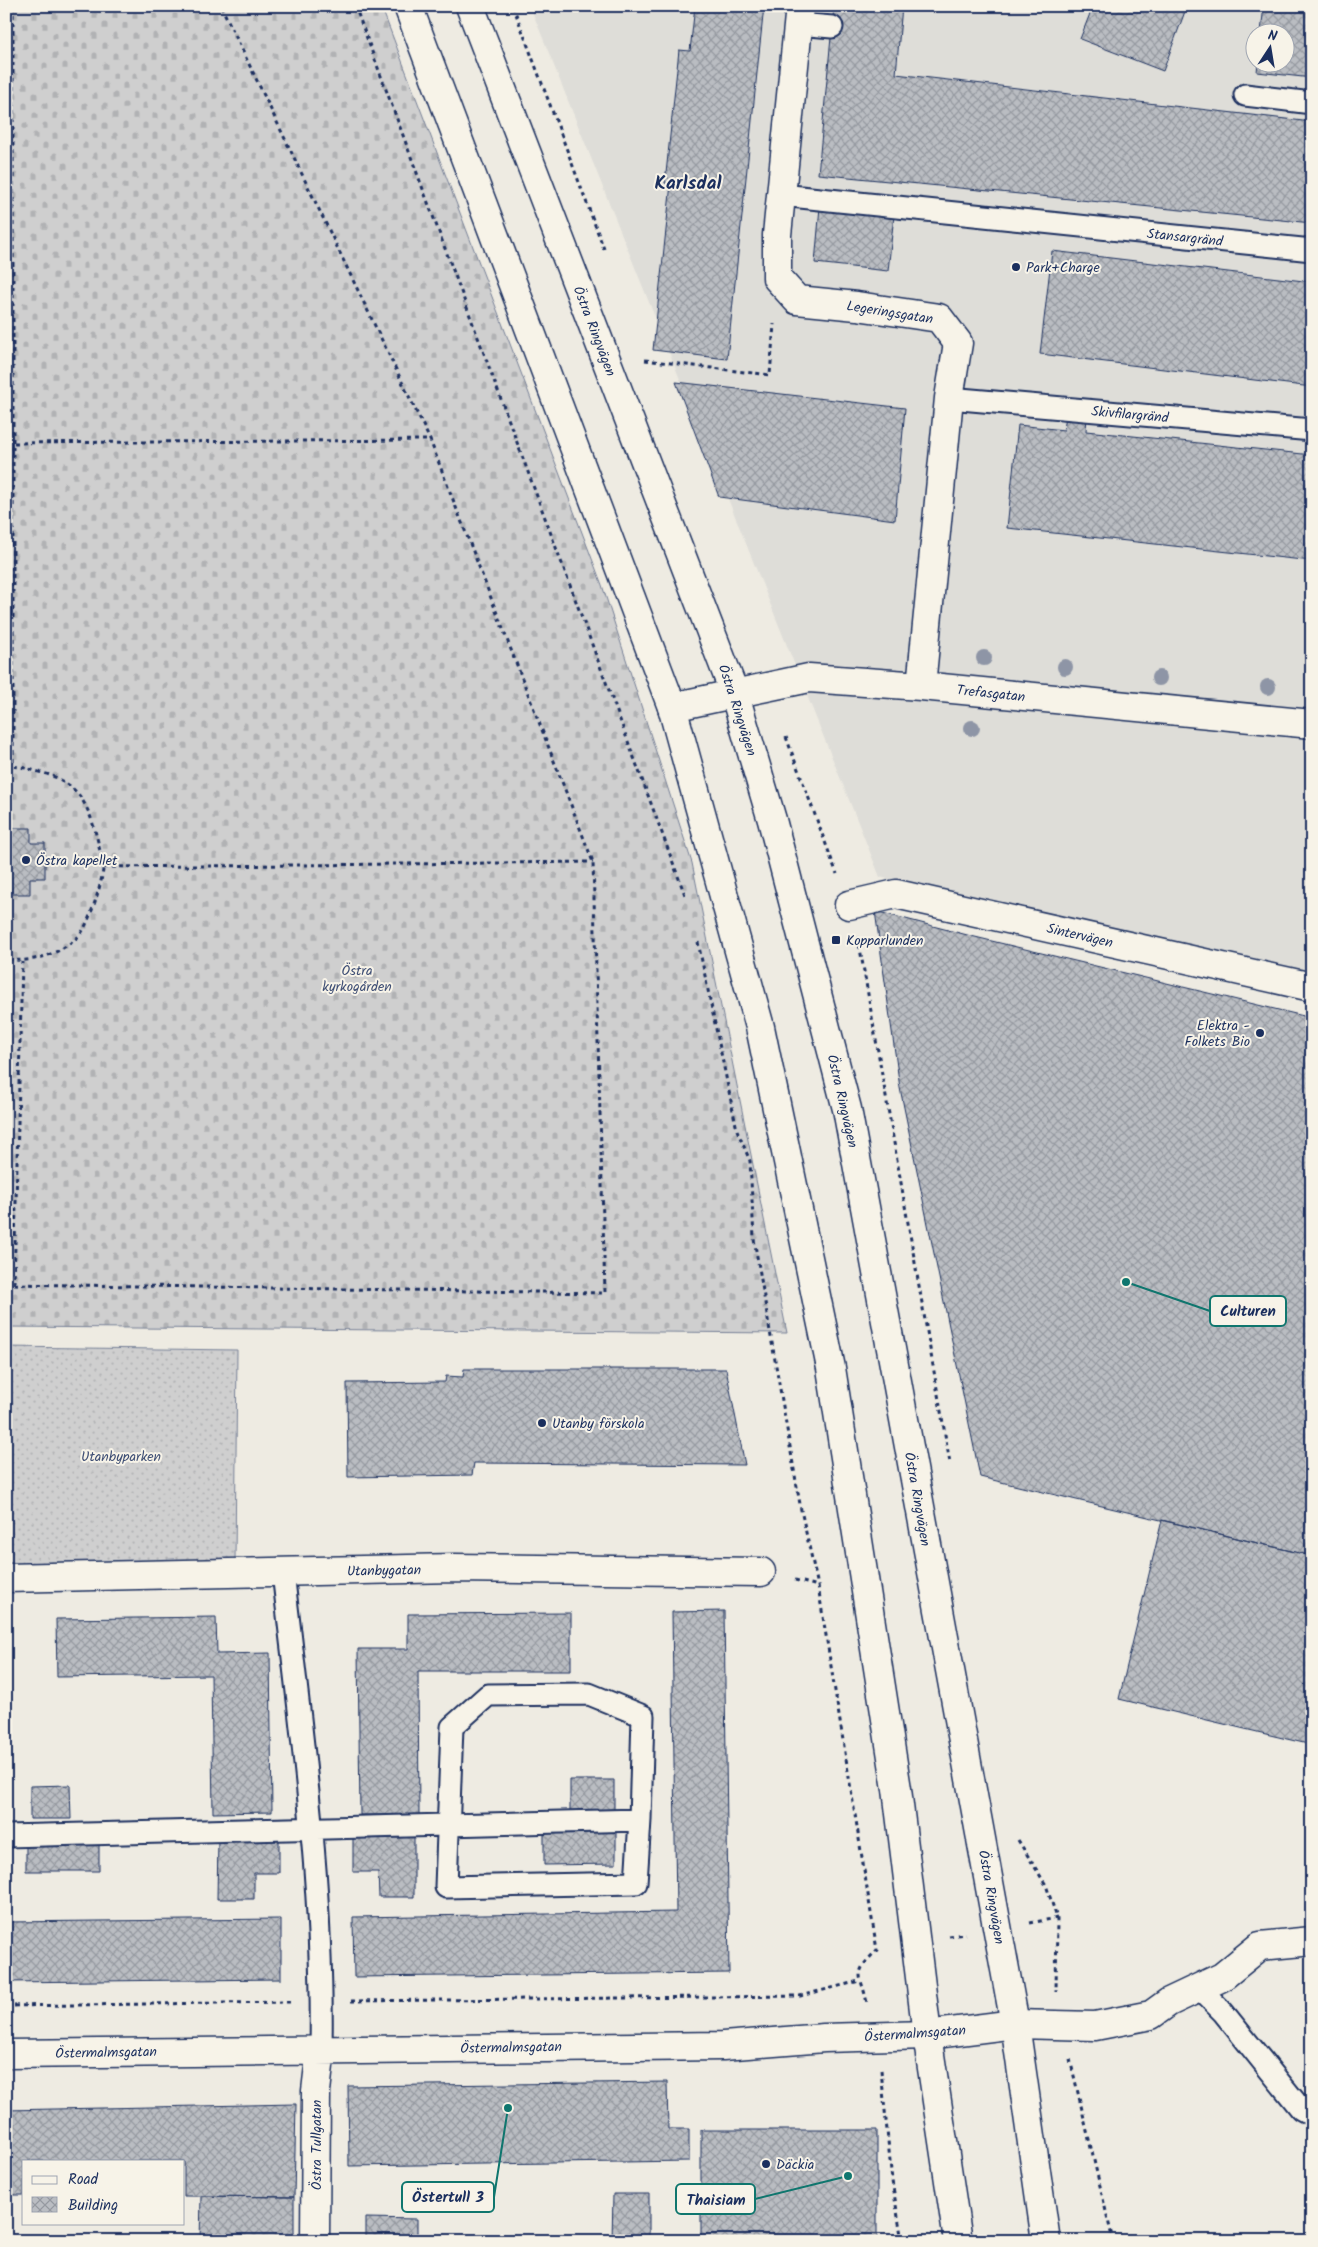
<svg xmlns="http://www.w3.org/2000/svg" width="1318" height="2247" viewBox="0 0 1318 2247" font-family="Kalam,sans-serif">
  <style>
    .built { fill: #deddd8; fill-rule: evenodd }
    .grass { fill: url(#grass-dots); stroke: #757f96 }
    .cemetery { fill: url(#cemetery-stones); stroke: #757f96 }
    .building { fill: url(#building-cross-hatch); stroke: #1b2f5e }
    .lines { fill: none; stroke-linecap: round; stroke-linejoin: round }
    .lane-casing { stroke: #1b2f5e; stroke-width: 25 }
    .street-casing { stroke: #1b2f5e; stroke-width: 31 }
    .secondary-casing { stroke: #1b2f5e; stroke-width: 31 }
    .path { stroke: #1b2f5e; stroke-width: 3; stroke-dasharray: 4 4; stroke-linecap: butt }
    .lane { stroke: #f7f3e8; stroke-width: 21 }
    .street { stroke: #f7f3e8; stroke-width: 28 }
    .secondary { stroke: #f7f3e8; stroke-width: 28 }
    .tree { fill: #8e95a6 }
    .poi-dot { fill: #1b2f5e; stroke: #f7f3e8; stroke-width: 2 }
    .labels { text-anchor: middle; stroke-width: 4; stroke-linejoin: round; paint-order: stroke }
    .street-label { font-size: 14px; fill: #1b2f5e; stroke: #f7f3e8 }
    .poi-label { font-size: 14px; fill: #1b2f5e; stroke: #f7f3e8; text-anchor: start }
    .park-label { font-size: 14px; fill: #3f4f75; stroke: #f7f3e8 }
    .district-label { font-size: 19px; font-weight: bold; fill: #1b2f5e; stroke: #f7f3e8 }
    .leader { fill: none; stroke: #0f766e; stroke-width: 2 }
    .callout-dot { fill: #0f766e; stroke: #f7f3e8; stroke-width: 2 }
    .callout { fill: #f7f3e8; stroke: #0f766e; stroke-width: 2 }
    .callout-label { font-size: 15px; text-anchor: middle; font-weight: bold; fill: #1b2f5e }
  </style>
  <defs>
    <pattern id="grass-dots" width="8" height="8" patternUnits="userSpaceOnUse" patternTransform="scale(1.25)"><rect width="8" height="8" fill="#cfcfcf"/><path d="M2 2h.1M6 6h.1" fill="none" stroke="#b1b2b4" stroke-width="1.8" stroke-linecap="round"/></pattern>
    <pattern id="cemetery-stones" width="16" height="16" patternUnits="userSpaceOnUse" patternTransform="scale(1.25)"><rect width="16" height="16" fill="#cfcfcf"/><path d="M2 7V4a2 2 0 0 1 4 0v3zM10 15v-3a2 2 0 0 1 4 0v3z" fill="#b1b2b4"/></pattern>
    <pattern id="building-cross-hatch" width="8" height="8" patternUnits="userSpaceOnUse" patternTransform="scale(1.25)"><rect width="8" height="8" fill="#babdc2"/><path d="M0 0l8 8M0 8l8-8" fill="none" stroke="#969aa1"/></pattern>
  </defs>
  <rect width="100%" height="100%" fill="#eeebe2"/>
  <filter id="ink" filterUnits="userSpaceOnUse"><feTurbulence type="fractalNoise" baseFrequency=".02" numOctaves="2"/><feDisplacementMap in="SourceGraphic" scale="10" xChannelSelector="R" yChannelSelector="G"/><feConvolveMatrix kernelMatrix="1 2 1 2 8 2 1 2 1" color-interpolation-filters="sRGB"/></filter>
  <g filter="url(#ink)">
    <path class="built" d="M530 6H1312V989L880 877ZM1256 32H1286V62H1256Z"/>
    <path class="grass" d="M6 1347 237 1350 235 1562 6 1565Z"/>
    <path class="cemetery" d="M6 6H381L602 585 692 863 787 1333 6 1327Z"/>
    <path class="building" d="M695 6H764L727 359 653 350 671 184 665 183 679 50 690 51Z
      M834 6H902L896 74 1312 122V223L818 174Z
      M1093 6H1187L1163 71 1080 39Z
      M1264 6H1312V78L1257 72 1258 62H1286V32H1261Z
      M820 207 894 215 888 271 815 263Z
      M1052 251 1312 282V387L1040 354Z
      M676 382 905 408 895 520 719 497Z
      M1066 415 1087 416 1086 431 1312 455V561L1007 528 1018 425 1064 430Z
      M6 828H31V843H45V878H30V894H6Z
      M875 911 975 937 1312 1018V1556L980 1477 900 1088Z
      M464 1369H726L745 1465 474 1463 472 1475 348 1477 347 1383 445 1382 446 1376 463 1377Z
      M1162 1520 1312 1556V1745L1119 1699Z
      M724 1611 729 1973 354 1977 353 1917 676 1912 672 1612Z
      M571 1613V1671H418L419 1815H360L358 1649H408V1614Z
      M216 1617 217 1654 270 1653 272 1812 213 1813 211 1675 57 1677 56 1619Z
      M570 1780H614V1811L570 1812Z
      M70 1785 71 1819H30V1786Z
      M544 1830H616V1864L544 1865Z
      M26 1837H99V1871H26Z
      M414 1837V1897H379L378 1872H353V1838Z
      M218 1838H279V1873H254V1899H217Z
      M281 1919V1979L6 1982V1922Z
      M667 2082 668 2129H689V2161L349 2166 348 2086Z
      M296 2104 294 2197 184 2196V2161H24V2195H6V2110Z
      M701 2130H877V2241H701Z
      M613 2194H649V2241H612Z
      M201 2196 294 2197V2241H200Z
      M366 2218 417 2219V2240L473 2241H358L366 2239Z"/>
    <g class="lines">
      <defs>
        <path id="lane" d="M798 24 832 27
          M1245 95 1312 103
          M781 195 1312 250
          M949 398 1312 430
          M283 1572C301 1731 324 1890 321 2049
          M589 1694 643 1716 640 1820 636 1883 446 1887 452 1727 488 1695Z
          M6 1836 640 1820
          M1199 1988 1223 2012 1301 2109 1312 2115"/>
        <path id="street" d="M800 6 777 235V278L797 300 857 306 939 318 958 343 949 398 921 686
          M672 707 809 678 921 686 1312 724
          M849 905 896 894 1312 987
          M6 1578 454 1568 761 1572
          M6 2054 723 2046 824 2038 927 2035 1015 2024 1095 2026 1151 2015 1169 2002 1222 1977 1260 1946 1312 1941
          M315 2241 316 2091 321 2049"/>
        <path id="secondary" d="M408 6 672 707 760 1027 831 1368 897 1789 927 2035 958 2241
          M470 6 734 692 772 820 847 1109 1015 2024 1046 2241"/>
      </defs>
      <use href="#lane" class="lane-casing"/>
      <use href="#street" class="street-casing"/>
      <use href="#secondary" class="secondary-casing"/>
      <path class="path" d="M13 6V765
        M355 6 685 895
        M513 6 604 249
        M645 360 770 375 774 324
        M6 443 430 440
        M786 737 837 874
        M6 768C17 764 28 769 39 772 79 781 89 806 98 842 99 850 104 860 103 868 103 881 88 927 79 936 60 954 32 964 6 959
        M104 867 593 862
        M858 937 950 1463
        M698 942 737 1130 750 1161 754 1239 801 1510 818 1586 877 1950C851 1976 861 1973 867 2003
        M6 1284 605 1293 593 862 430 440 221 6
        M14 1284 22 962
        M795 1580 818 1586
        M1018 1840 1046 1885 1057 1918 1056 1992
        M1030 1923 1057 1918
        M949 1936 965 1934
        M351 2001 800 1996 859 1981
        M6 2006 290 2002
        M1070 2059 1113 2241
        M881 2070 892 2181 902 2241"/>
      <use href="#lane" class="lane"/>
      <use href="#street" class="street"/>
      <use href="#secondary" class="secondary"/>
    </g>
    <g class="tree">
      <circle cx="984" cy="658" r="8"/>
      <circle cx="1065" cy="667" r="8"/>
      <circle cx="1159" cy="678" r="8"/>
      <circle cx="1268" cy="687" r="8"/>
      <circle cx="972" cy="728" r="8"/>
    </g>
  </g>
  <g class="poi-dot">
    <circle cx="1016" cy="267" r="5"/>
    <circle cx="26" cy="860" r="5"/>
    <rect x="831" y="935" width="10" height="10" rx="2.5"/>
    <circle cx="1260" cy="1033" r="5"/>
    <circle cx="542" cy="1423" r="5"/>
    <circle cx="766" cy="2164" r="5"/>
  </g>
  <g class="labels">
    <g class="street-label">
      <text transform="translate(1185 237) rotate(6)" y="5">Stansargränd</text>
      <text transform="translate(890 312) rotate(9)" y="5">Legeringsgatan</text>
      <text transform="translate(595 331) rotate(69)" y="5">Östra Ringvägen</text>
      <text transform="translate(1130 414) rotate(5)" y="5">Skivfilargränd</text>
      <text transform="translate(991 693) rotate(6)" y="5">Trefasgatan</text>
      <text transform="translate(738 710) rotate(72)" y="5">Östra Ringvägen</text>
      <text transform="translate(1080 935) rotate(13)" y="5">Sintervägen</text>
      <text transform="translate(843 1101) rotate(77)" y="5">Östra Ringvägen</text>
      <text transform="translate(918 1499) rotate(80)" y="5">Östra Ringvägen</text>
      <text transform="translate(384 1570) rotate(-1)" y="5">Utanbygatan</text>
      <text transform="translate(992 1897) rotate(80)" y="5">Östra Ringvägen</text>
      <text transform="translate(915 2033) rotate(-4)" y="5">Östermalmsgatan</text>
      <text transform="translate(511 2047) rotate(-1)" y="5">Östermalmsgatan</text>
      <text transform="translate(106 2052) rotate(-1)" y="5">Östermalmsgatan</text>
      <text transform="translate(316 2145) rotate(-90)" y="5">Östra Tullgatan</text>
    </g>
    <g class="poi-label">
      <text x="1026" y="272">Park+Charge</text>
      <text x="36" y="865">Östra kapellet</text>
      <text x="846" y="945">Kopparlunden</text>
      <text x="1250" y="1030" text-anchor="end">Elektra -<tspan x="1250" dy="16">Folkets Bio</tspan></text>
      <text x="552" y="1428">Utanby förskola</text>
      <text x="776" y="2169">Däckia</text>
    </g>
    <g class="park-label">
      <text x="357" y="975">Östra<tspan x="357" dy="16">kyrkogården</tspan></text>
      <text x="121" y="1461">Utanbyparken</text>
    </g>
    <g class="district-label">
      <text x="688" y="189">Karlsdal</text>
    </g>
  </g>
  <path class="leader" d="M1126 1282L1210 1311M508 2108L494 2197M848 2176L755 2199"/>
  <g class="callout-dot">
    <circle cx="1126" cy="1282" r="5"/>
    <circle cx="508" cy="2108" r="5"/>
    <circle cx="848" cy="2176" r="5"/>
  </g>
  <g class="callout">
    <rect x="1210" y="1296" width="76" height="30" rx="5"/>
    <rect x="402" y="2182" width="92" height="30" rx="5"/>
    <rect x="676" y="2184" width="79" height="30" rx="5"/>
  </g>
  <g class="callout-label">
    <text x="1248" y="1316">Culturen</text>
    <text x="448" y="2202">Östertull 3</text>
    <text x="716" y="2205">Thaisiam</text>
  </g>
  <rect width="1318" height="2247" fill="none" stroke="#f7f3e8" stroke-width="25"/>
  <rect x="12" y="12" width="1293" height="2222" fill="none" stroke="#1b2f5e" stroke-width="2" filter="url(#ink)"/>
  <rect x="22" y="2160" width="162" height="65" fill="#f7f3e8" stroke="#9fa5b1"/>
  <rect x="32" y="2176" width="25" height="8" fill="#f7f3e8" stroke="#9fa5b1"/>
  <text x="68" y="2184" font-size="15" fill="#1b2f5e">Road</text>
  <rect x="32" y="2197" width="25" height="15" fill="url(#building-cross-hatch)" stroke="#9fa5b1"/>
  <text x="68" y="2210" font-size="15" fill="#1b2f5e">Building</text>
  <g transform="translate(1270 48) rotate(12)"><circle r="24" fill="#f7f3e8" stroke="#9fa5b1"/>
  <path d="M0-4L9 19L0 12L-9 19Z" fill="#1b2f5e"/>
  <text y="-8" font-size="14" font-weight="bold" text-anchor="middle" fill="#1b2f5e">N</text>
  </g>
</svg>
